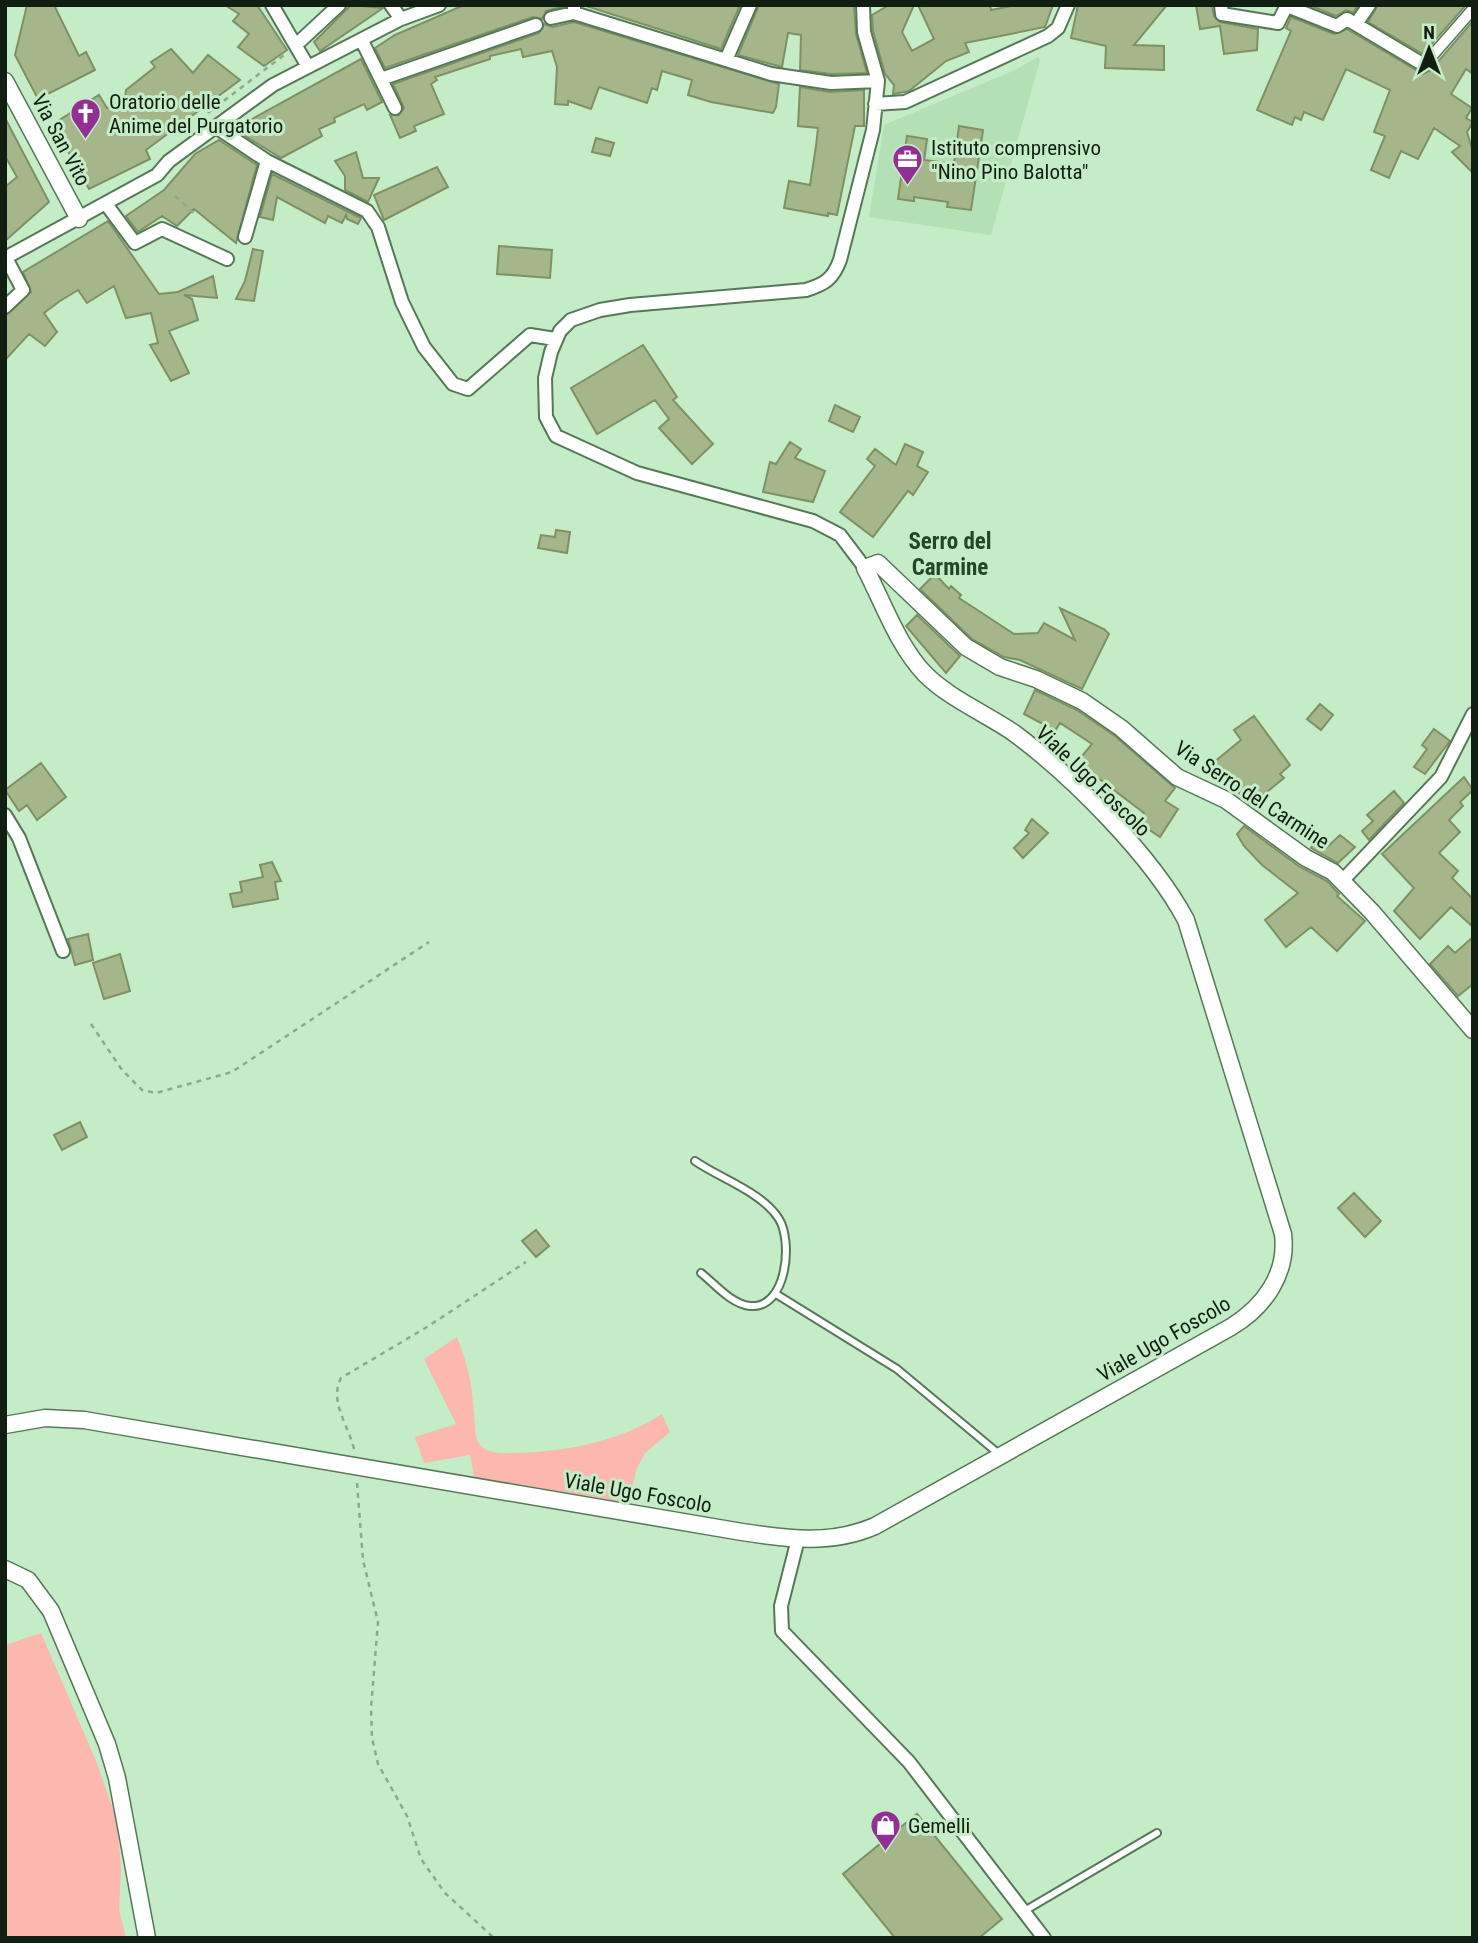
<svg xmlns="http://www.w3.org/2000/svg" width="1478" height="1943" viewBox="0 0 1478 1943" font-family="'Roboto Condensed',sans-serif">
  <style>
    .built { fill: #b3e0b5 }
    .green { fill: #fcb7af }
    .building { fill: #a5b78a; stroke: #7e9064; stroke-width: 2 }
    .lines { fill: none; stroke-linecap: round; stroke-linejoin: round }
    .service-casing { stroke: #557957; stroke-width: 10 }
    .pedestrian-casing { stroke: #557957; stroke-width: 13 }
    .minor-casing { stroke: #557957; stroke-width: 16 }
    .tertiary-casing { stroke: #557957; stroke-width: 19 }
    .path { stroke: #8aaa8c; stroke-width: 2.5; stroke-dasharray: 5 5; stroke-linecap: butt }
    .service { stroke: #fff; stroke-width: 6 }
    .pedestrian { stroke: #fff; stroke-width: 10 }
    .minor { stroke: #fff; stroke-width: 12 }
    .tertiary { stroke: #fff; stroke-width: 16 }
    .labels { text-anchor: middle; stroke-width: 6; stroke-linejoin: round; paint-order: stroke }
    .poi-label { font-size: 21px; fill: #111f12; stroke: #c4ecc6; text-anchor: start }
    .street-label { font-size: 21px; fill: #111f12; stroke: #c4ecc6 }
    .neighbourhood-label { font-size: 23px; font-weight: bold; fill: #234627; stroke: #c4ecc6 }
  </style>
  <rect width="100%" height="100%" fill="#c4ecc6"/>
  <path class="built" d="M1038 57 1040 60 991 235 869 217 884 125 1015 70Z"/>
  <path class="green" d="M457 1337C471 1373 472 1388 475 1426 475 1433 476 1441 481 1446 490 1455 506 1453 517 1453 569 1451 618 1442 662 1414L670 1432 645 1453 637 1468 628 1503 474 1477 470 1455 424 1463 415 1437 456 1424 424 1359Z
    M41 1633 96 1761 117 1820 121 1868 119 1910 126 1938H5V1645Z"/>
  <path class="building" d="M27 5H54L79 56 86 52 95 70 38 99 15 55Z
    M225 5H257L287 50 264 66 238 47 249 34 233 21 239 14Z
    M351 5 383 8 320 51 314 42Z
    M464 5H565V6L546 11 542 19 533 17 385 68 375 48 395 35Z
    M583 5H740L721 49Z
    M759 5H854L856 34 867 73 831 74 800 70 801 35 788 33 782 67 738 55Z
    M889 5H914L902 32 912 51 934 39 918 5H990L991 10 1016 5H1053L1045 27 965 43 969 52 946 61 909 91 893 94 894 85 885 74 873 31 872 15Z
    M1078 5H1167L1134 45 1164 46V70L1105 68 1106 46 1071 38Z
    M1196 5H1212L1214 16 1220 22 1258 29 1257 50 1224 54 1220 26 1200 29Z
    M1309 5H1358L1353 13 1346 10 1336 16Z
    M1378 5H1466L1423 54 1368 22Z
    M1291 17 1334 34 1347 29 1423 74 1431 70 1473 21V74L1466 69 1451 94 1472 108 1466 118 1473 122 1467 132 1473 152V173L1452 152 1460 146 1434 128 1418 159 1401 151 1389 178 1371 170 1385 136 1374 132 1390 90 1346 69 1323 120 1304 112 1301 120 1295 117 1292 125 1257 110 1291 31 1286 28Z
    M574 22 779 84 776 107 773 113 711 102 688 95 692 80 662 71 657 90 652 88 647 103 599 87 591 109 568 101V105L555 104 557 67 552 51 523 57 521 49 490 56V59L435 77 437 80 431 84 444 114 414 126 416 131 400 138 390 115H399L404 108 393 84 539 33 544 24 552 27Z
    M171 49 193 73 208 55 240 80 146 150 150 159 89 189 53 124 99 95 107 108 125 98 126 90 155 67 151 62Z
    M361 59 382 102 367 110 364 104 334 118 335 122 319 129 322 136 281 158 234 129Z
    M800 87 830 92 864 90V126H855L837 215 828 213V216L784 208 789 181 810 185 816 146 818 128 798 126Z
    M5 118 49 202 5 241V187L17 177 5 156Z
    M959 126 983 130 971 210 947 207 948 202 914 197V201L898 199 907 136 927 139 924 160 954 164Z
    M596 138 614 143 610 156 592 152Z
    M219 140 257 165 236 243 194 209 177 226 162 216 138 232 126 216 164 190 195 154Z
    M356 152 363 178H379L368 202 345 190V176L335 161Z
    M437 167 448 187 384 220 374 195Z
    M272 174 361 218 358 224 347 219 346 215 342 223 328 216 325 223 277 197 273 220 260 217Z
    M108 221 159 294 178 292 213 276 217 298 184 295 192 299 198 320 169 331 189 373 171 381 150 345 158 343 151 313 126 318 114 286 87 303 78 290 60 301 44 313 57 332 45 346 29 334 5 360V316L31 292 23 272Z
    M499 246 552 250 550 278 497 274Z
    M253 249 263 251 254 301 236 299 245 281Z
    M643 345 677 397 673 400 713 444 692 464 659 428 669 419 655 400 597 434 571 388Z
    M835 405 860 417 853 432 829 421Z
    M790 442 801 449 795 458 825 471 813 502 763 492 770 462 776 464Z
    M905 444 923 452 917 466 928 472 913 495 908 491 873 537 840 512 875 466 867 459 875 449 896 465Z
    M556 530 570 532 567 553 538 548 541 535 555 537Z
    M935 574 949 589 951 586 961 595 959 598 1014 634 1038 633 1044 623 1075 640 1060 608 1104 629 1109 634 1082 689 1020 660 1004 657 972 639 920 589Z
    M917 615 960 656 946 673 906 626Z
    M1035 690 1077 710 1115 736 1175 788 1165 801 1178 809 1160 837 1138 822 1144 813 1077 762 1092 744 1060 723 1049 741 1038 733 1043 724 1024 714Z
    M1320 704 1333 715 1321 730 1307 719Z
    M1254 716 1290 765 1280 774 1284 778 1251 805 1233 787 1218 781 1208 767 1241 740 1234 730Z
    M1434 729 1450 741 1425 774 1414 767 1427 749 1422 745Z
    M41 763 66 797 37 820 27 805 19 811 5 790Z
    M1464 777 1473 790 1460 802 1463 806 1449 820 1460 832 1439 853 1458 871 1452 878 1473 899V927L1451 907 1420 939 1394 911 1414 888 1382 854Z
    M1394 791 1404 803 1369 840 1362 831 1373 821 1367 815Z
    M1032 819 1048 833 1023 858 1014 848 1029 833 1025 830Z
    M1244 826 1300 867 1327 881 1339 894 1337 896 1365 921 1337 951 1311 927 1286 947 1265 920 1298 893 1262 865 1244 846 1237 834Z
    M1340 835 1355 847 1338 863 1311 848 1315 842 1325 849Z
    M272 862 281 881 275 882 278 899 233 907 230 894 242 892 240 882 263 877 260 865Z
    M88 934 93 960 75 965 68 939Z
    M1473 937V984L1458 996 1430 964 1448 946 1455 953Z
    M120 954 130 991 104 999 93 963Z
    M80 1122 87 1137 62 1150 54 1135Z
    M1354 1193 1381 1221 1365 1237 1338 1208Z
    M536 1230 549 1246 536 1257 522 1241Z
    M917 1814 1002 1919 979 1938H895L843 1874Z"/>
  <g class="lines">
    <defs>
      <path id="service" d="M695 1161C721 1179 762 1192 779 1219 793 1242 787 1309 750 1306 731 1304 715 1284 701 1273
        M776 1294 897 1369 999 1454
        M1026 1910 1157 1833"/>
      <path id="pedestrian" d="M1424 65 1473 9"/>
      <path id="minor" d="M272 5 307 65
        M391 5 401 19
        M574 5V13L771 74 831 83 878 81
        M863 5 864 32 878 81 873 130 840 260C833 279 825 284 806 290L630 305 600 310 571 320 560 331 551 352 545 378 546 417 556 436 637 473 813 521 840 535 865 568
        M1221 5 1222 14 1278 23 1287 5
        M1287 6 1337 26 1347 19 1424 65
        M551 18 574 13
        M1356 24 1369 5
        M362 41 395 108
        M297 44 339 5
        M726 60 750 5
        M381 79 536 25
        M875 104 905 102 1048 36 1058 28 1068 5
        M216 127 267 161 367 211 378 227 402 302 424 347 453 384 468 389 530 335 555 339
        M106 204 135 243 162 229 227 259
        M245 237 267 161
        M5 258 157 175 169 161 273 85 401 19 439 5
        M5 307 23 290 6 258
        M5 815 19 838 63 951
        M1343 880 1441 777 1473 714
        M798 1539 781 1606 782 1631 909 1762 1044 1938"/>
      <path id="tertiary" d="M5 81 79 219
        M5 1425 45 1418 84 1420 742 1532C788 1539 832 1545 875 1526L1231 1327C1264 1307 1288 1274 1283 1234L1186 920C1152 856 1072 776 1014 733 985 713 950 699 925 674 898 646 883 602 865 568L878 563 966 647 1000 667 1036 679 1082 701 1121 728 1177 777 1226 800 1306 858 1333 872 1372 912 1473 1030
        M5 1569 28 1580 51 1611 107 1744 117 1778 147 1938"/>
    </defs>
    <use href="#service" class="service-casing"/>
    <use href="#pedestrian" class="pedestrian-casing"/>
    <use href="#minor" class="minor-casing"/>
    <use href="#tertiary" class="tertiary-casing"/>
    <path class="path" d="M200 119 284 55
      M175 196 194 213
      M91 1024 122 1070 142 1090 156 1093 232 1072 429 942
      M354 1449C348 1424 329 1402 341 1378L427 1327 526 1262
      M357 1483 363 1560 378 1622 371 1708 372 1738 378 1764 407 1816 421 1859 445 1893 494 1938"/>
    <use href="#service" class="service"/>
    <use href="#pedestrian" class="pedestrian"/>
    <use href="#minor" class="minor"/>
    <use href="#tertiary" class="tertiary"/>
  </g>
  <defs>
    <symbol id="church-pin" viewBox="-11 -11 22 30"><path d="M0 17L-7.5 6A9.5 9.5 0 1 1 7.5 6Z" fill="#922f95" stroke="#c4ecc6"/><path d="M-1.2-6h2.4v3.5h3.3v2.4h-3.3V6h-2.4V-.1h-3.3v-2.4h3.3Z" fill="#fff"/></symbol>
    <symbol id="office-pin" viewBox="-11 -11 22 30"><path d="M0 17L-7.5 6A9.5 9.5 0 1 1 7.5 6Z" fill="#922f95" stroke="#c4ecc6"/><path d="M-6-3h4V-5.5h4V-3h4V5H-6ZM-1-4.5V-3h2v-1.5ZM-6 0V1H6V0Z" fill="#fff"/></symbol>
    <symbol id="shop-pin" viewBox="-11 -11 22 30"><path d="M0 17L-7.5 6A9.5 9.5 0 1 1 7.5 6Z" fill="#922f95" stroke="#c4ecc6"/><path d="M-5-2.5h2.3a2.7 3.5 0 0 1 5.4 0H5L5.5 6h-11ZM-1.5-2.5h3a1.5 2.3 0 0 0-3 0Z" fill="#fff"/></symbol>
  </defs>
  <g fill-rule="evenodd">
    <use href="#church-pin" x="68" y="96" width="35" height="47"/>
    <use href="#office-pin" x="890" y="142" width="35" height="47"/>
    <use href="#shop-pin" x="868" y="1808" width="35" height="47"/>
  </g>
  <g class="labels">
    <g class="poi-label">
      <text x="109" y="109">Oratorio delle<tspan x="109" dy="24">Anime del Purgatorio</tspan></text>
      <text x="931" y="155">Istituto comprensivo<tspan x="931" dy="24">"Nino Pino Balotta"</tspan></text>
      <text x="908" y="1833">Gemelli</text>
    </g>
    <g class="street-label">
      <text transform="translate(61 140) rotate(62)" y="7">Via San Vito</text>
      <text transform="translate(1093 781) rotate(44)" y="7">Viale Ugo Foscolo</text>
      <text transform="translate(1252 795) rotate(33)" y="7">Via Serro del Carmine</text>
      <text transform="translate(1164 1339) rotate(-30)" y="7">Viale Ugo Foscolo</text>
      <text transform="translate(638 1493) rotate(10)" y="7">Viale Ugo Foscolo</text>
    </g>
    <g class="neighbourhood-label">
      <text x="950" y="549">Serro del<tspan x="950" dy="26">Carmine</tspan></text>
    </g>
  </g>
  <rect width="1478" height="1943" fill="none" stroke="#111f12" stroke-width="14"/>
  <g transform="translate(1429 49)" stroke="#c4ecc6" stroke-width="5" paint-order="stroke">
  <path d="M0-5L12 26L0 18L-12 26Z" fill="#111f12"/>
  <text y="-10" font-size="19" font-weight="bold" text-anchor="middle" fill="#111f12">N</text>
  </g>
</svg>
